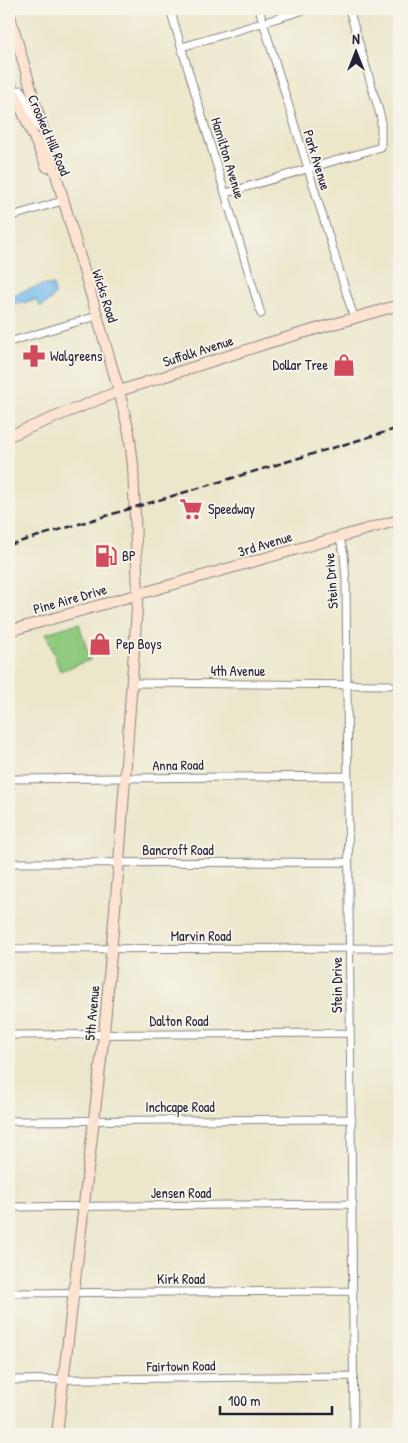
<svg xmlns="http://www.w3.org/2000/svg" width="408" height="1443" viewBox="0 0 408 1443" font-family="'Patrick Hand',sans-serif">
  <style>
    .built { fill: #f7cfd3 }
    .green { fill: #8ec97d; stroke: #58765c }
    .water { fill: #76bded; stroke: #4c7094 }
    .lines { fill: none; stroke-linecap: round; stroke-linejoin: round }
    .street-casing { stroke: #878483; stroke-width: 9 }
    .secondary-casing { stroke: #878483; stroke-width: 12 }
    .street { stroke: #fff; stroke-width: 7 }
    .secondary { stroke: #fde4d1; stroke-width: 10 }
    .rail { stroke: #22223b; stroke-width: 2.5; stroke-dasharray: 8 4; stroke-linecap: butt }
    .labels { text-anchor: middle; stroke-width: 4; stroke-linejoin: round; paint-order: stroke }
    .street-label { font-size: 14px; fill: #22223b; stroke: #f7f3e8 }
    .poi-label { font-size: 14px; fill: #22223b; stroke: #f7f3e8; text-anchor: start }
  </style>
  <rect width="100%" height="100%" fill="#f7f3e8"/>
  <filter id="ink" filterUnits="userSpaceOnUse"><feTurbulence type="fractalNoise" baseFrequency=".02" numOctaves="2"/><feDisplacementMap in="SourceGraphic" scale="10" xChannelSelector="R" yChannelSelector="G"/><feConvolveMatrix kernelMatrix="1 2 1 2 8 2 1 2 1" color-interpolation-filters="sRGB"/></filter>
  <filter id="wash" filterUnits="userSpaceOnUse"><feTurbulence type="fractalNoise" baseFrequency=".0096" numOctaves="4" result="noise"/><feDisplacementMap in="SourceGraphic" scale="20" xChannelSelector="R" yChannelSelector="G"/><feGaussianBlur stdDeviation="1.12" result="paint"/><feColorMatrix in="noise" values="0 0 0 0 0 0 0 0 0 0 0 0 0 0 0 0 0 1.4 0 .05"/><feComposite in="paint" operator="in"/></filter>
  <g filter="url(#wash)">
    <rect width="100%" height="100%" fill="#ece7cb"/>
    <path class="built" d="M396 530H399V1282H398Z"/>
    <path class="green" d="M79 623 90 660 60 671 46 633Z"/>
    <path class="water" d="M42 285H53L55 293 51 300 41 307 36 300 9 306V296Z"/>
  </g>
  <g filter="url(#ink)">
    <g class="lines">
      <defs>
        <path id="street" d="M170 9 261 314
          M259 9 354 318
          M182 47 308 9
          M9 92 21 90 39 128
          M226 193 381 147V118L349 9
          M9 217 62 201
          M9 342 97 316
          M339 536 344 554 346 580 354 1434
          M131 683 390 685
          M9 779 347 776
          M9 863 348 862
          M9 949 394 948
          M9 1035 350 1033
          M9 1121 352 1119
          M9 1207 353 1204
          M9 1293 353 1291
          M9 1380 354 1376"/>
        <path id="secondary" d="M9 13 119 391 129 432 133 465 138 594 119 863 104 1034 57 1434
          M9 81 47 167
          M9 436 119 391 268 343 399 305
          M9 631 399 520"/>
      </defs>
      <use href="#street" class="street-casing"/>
      <use href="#secondary" class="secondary-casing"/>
      <use href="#street" class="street"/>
      <use href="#secondary" class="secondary"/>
      <path class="rail" d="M9 545 399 428"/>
    </g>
  </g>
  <defs>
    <symbol id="pharmacy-bare" viewBox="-9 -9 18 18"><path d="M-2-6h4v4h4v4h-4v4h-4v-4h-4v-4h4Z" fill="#d1495b" stroke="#f7f3e8" stroke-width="2.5" paint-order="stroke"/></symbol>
    <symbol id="shop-bare" viewBox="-9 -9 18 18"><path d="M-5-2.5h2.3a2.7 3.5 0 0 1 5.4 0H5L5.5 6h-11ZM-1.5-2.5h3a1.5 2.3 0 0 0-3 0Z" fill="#d1495b" stroke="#f7f3e8" stroke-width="2.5" paint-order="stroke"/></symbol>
    <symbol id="supermarket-bare" viewBox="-9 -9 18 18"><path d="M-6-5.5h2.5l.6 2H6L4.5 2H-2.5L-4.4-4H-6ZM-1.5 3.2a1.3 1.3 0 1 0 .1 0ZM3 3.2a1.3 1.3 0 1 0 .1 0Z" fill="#d1495b" stroke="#f7f3e8" stroke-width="2.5" paint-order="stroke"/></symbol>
    <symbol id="fuel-bare" viewBox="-9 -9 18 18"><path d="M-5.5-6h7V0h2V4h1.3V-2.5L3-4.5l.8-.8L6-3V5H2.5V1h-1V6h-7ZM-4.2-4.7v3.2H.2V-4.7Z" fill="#d1495b" stroke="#f7f3e8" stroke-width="2.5" paint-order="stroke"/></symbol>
  </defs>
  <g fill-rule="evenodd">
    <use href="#pharmacy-bare" x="18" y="340" width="32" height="32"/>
    <use href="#shop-bare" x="328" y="349" width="32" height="32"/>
    <use href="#supermarket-bare" x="175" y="493" width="32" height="32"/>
    <use href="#fuel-bare" x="90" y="540" width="32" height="32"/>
    <use href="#shop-bare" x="84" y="628" width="32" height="32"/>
  </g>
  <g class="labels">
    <g class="street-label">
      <text transform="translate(49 135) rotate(67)" y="5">Crooked Hill Road</text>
      <text transform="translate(228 158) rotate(73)" y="5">Hamilton Avenue</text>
      <text transform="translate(317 160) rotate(73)" y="5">Park Avenue</text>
      <text transform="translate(105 296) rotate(72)" y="5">Wicks Road</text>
      <text transform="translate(198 351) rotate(-18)" y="5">Suffolk Avenue</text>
      <text transform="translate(265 544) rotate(-17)" y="5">3rd Avenue</text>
      <text transform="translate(331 581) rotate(-94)" y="5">Stein Drive</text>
      <text transform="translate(70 599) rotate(-16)" y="5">Pine Aire Drive</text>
      <text x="238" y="676">4th Avenue</text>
      <text transform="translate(178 765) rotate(-1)" y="5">Anna Road</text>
      <text x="178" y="855">Bancroft Road</text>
      <text x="201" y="941">Marvin Road</text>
      <text transform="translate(337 985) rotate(-90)" y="5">Stein Drive</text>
      <text transform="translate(92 1013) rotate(-85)" y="5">5th Avenue</text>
      <text x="179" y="1026">Dalton Road</text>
      <text x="180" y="1112">Inchcape Road</text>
      <text x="181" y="1198">Jensen Road</text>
      <text x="181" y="1284">Kirk Road</text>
      <text transform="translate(181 1366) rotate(-1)" y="5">Fairtown Road</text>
    </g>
    <g class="poi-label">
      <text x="50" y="361">Walgreens</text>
      <text x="328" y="370" text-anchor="end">Dollar Tree</text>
      <text x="208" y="514">Speedway</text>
      <text x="122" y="561">BP</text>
      <text x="116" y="649">Pep Boys</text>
    </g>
  </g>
  <rect width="408" height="1443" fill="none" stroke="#f7f3e8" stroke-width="30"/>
  <g transform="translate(356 52)" stroke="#f7f3e8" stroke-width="4" paint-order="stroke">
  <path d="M0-4L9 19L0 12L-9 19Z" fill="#22223b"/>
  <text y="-8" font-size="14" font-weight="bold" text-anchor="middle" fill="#22223b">N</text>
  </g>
  <path d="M220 1406v8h112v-8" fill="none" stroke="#22223b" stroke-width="2.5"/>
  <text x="228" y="1406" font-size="15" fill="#22223b" stroke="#f7f3e8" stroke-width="4" paint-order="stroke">100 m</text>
</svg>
